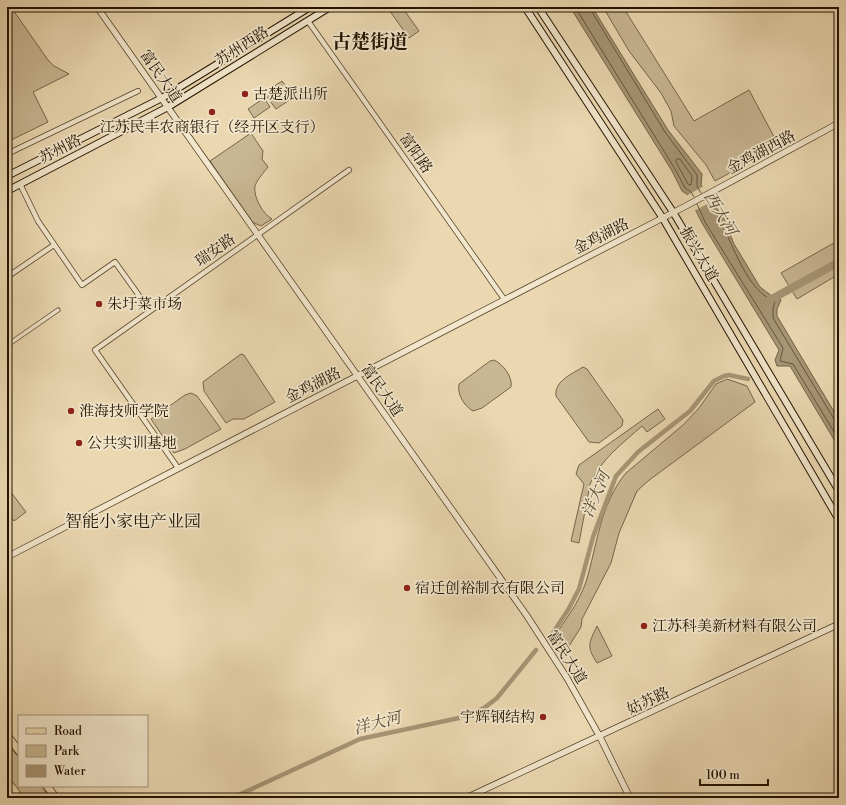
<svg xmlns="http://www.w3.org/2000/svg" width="846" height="805" viewBox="0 0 846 805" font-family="'Libre Bodoni','Noto Serif SC',serif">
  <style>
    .green { fill: #c9b793; stroke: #76654a }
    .water { fill: #a79575; stroke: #726146 }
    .pier { fill: #ebd8b1 }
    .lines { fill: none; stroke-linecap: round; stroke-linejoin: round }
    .shore { stroke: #64543a; stroke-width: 1 }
    .canal { stroke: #a79575; stroke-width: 4.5 }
    .river { stroke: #a79575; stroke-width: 8 }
    .pedestrian-casing { stroke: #54442c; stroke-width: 5 }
    .minor-casing { stroke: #54442c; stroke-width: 6 }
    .tertiary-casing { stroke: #54442c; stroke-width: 7 }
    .secondary-casing { stroke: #221300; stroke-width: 8 }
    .primary-casing { stroke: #221300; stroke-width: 8 }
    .trunk-casing { stroke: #221300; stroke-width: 8 }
    .pedestrian { stroke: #f2e6cc; stroke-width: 3.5 }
    .minor { stroke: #f2e6cc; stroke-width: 4.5 }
    .tertiary { stroke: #f2e6cc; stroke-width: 5.5 }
    .secondary { stroke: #f2e6cc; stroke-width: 6 }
    .primary { stroke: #ebd8b1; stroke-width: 7 }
    .trunk { stroke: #ebd8b1; stroke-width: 7 }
    .poi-dot { fill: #8f2418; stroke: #f2e6cc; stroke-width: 1.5 }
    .labels { text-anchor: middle; stroke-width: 3.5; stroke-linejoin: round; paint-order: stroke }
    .street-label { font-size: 15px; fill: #221300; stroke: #f2e6cc }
    .poi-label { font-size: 15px; fill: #221300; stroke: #f2e6cc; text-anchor: start }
    .water-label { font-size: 16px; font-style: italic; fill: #57472f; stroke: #f2e6cc }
    .quarter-label { font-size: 17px; fill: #221300; stroke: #f2e6cc }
    .district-label { font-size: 19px; font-weight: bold; fill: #221300; stroke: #f2e6cc }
  </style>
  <rect width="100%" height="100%" fill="#ebd8b1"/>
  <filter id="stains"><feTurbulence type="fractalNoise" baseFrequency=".005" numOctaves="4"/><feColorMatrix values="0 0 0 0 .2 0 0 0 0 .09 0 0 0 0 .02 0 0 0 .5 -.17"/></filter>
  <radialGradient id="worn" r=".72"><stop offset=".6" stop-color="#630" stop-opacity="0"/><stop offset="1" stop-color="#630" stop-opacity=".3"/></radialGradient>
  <path class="green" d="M7 7H11L48 60 54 66 69 74 33 92 48 122 7 142Z
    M387 7H402L419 31 409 38Z
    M603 7H623L694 121 749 90 779 146 715 181 706 165 674 126 671 111 661 93 629 51Z
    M282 81 294 97 276 109 264 93Z
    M264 98 270 107 254 118 248 109Z
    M251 133 263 151 262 159 268 167C264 172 257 180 255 186 253 197 263 214 272 219L261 226 252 222 210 161Z
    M839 240V274L797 299 781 273Z
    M241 354 244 355 275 402 244 419H233L226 423 204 391 203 382Z
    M494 360C503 364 513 377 511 387L482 408 473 411C464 406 457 394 459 384L490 361Z
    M583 367 587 369 623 420 622 426 599 443 589 442 556 396C554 381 572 374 583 367Z
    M727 379 747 386 755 402 648 481 637 491 619 533 611 563 582 619 581 627 564 654 553 638C565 621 579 602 586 582 597 546 600 504 626 473L683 425 699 408 716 384Z
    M191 393 197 396 221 429 185 449 174 453 151 419 185 395Z
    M658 409 665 419 647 432 642 426C623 443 601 459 590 484L579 543 571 541 584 484 576 474 579 465Z
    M7 487 26 512 14 521 7 513Z
    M597 626 612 656 597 663C586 646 589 643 597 626Z
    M7 743 19 758V786H41L50 798H24L7 776Z"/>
  <path class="water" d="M570 7H592L668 130 702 174 701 185 724 219 734 244 760 287 772 296 777 295 781 300 777 309V316L839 420V448L790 366H777L775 360 779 350 702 223 688 195 682 191 672 171Z"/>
  <path class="pier" d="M704 186 713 201 694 211 686 196Z"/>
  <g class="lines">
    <path class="shore" d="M575 7 675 169 685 188 691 192 694 197
      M589 7 665 132 697 175V186L701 193
      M677 159H680L692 176 691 185 688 184 676 162Z
      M705 200C710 207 716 212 720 220 732 243 748 293 775 301L773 309V318L834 419 839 421
      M697 204 705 222 783 348 780 361 793 364 839 440"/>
    <path class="canal" d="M551 636 568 610 579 589 593 537 616 476 638 452 690 411 714 381 724 376 729 375 748 379
      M232 798 360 739 459 718 484 708 497 698 536 650"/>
    <path class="river" d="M768 301 839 262"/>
    <defs>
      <path id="pedestrian" d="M9 344 58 310"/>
      <path id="minor" d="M308 21 504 299
        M7 154 138 91
        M20 184 38 221 82 285 115 262 150 311
        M7 277 54 245
        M178 468 95 350 349 170"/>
      <path id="tertiary" d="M97 7 527 616 567 678 600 737 630 798
        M7 557 684 207 839 123
        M466 798 839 624"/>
      <path id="secondary" d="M525 7 662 217 839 520
        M538 7 673 212 839 491
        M7 176 162 98 310 7
        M7 191 168 107 330 7"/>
      <path id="primary" d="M7 735 19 751
        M47 786 56 798"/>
      <path id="trunk" d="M7 781 20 798"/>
    </defs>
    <use href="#pedestrian" class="pedestrian-casing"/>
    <use href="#minor" class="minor-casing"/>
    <use href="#tertiary" class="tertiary-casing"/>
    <use href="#secondary" class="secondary-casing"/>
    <use href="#primary" class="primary-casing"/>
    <use href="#trunk" class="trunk-casing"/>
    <use href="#pedestrian" class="pedestrian"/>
    <use href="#minor" class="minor"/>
    <use href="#tertiary" class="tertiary"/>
    <use href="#secondary" class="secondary"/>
    <use href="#primary" class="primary"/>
    <use href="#trunk" class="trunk"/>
  </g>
  <g class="poi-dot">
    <circle cx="245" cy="94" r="4"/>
    <circle cx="212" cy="112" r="4"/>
    <circle cx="99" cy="304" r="4"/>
    <circle cx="71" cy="411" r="4"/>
    <circle cx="79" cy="443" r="4"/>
    <circle cx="407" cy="588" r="4"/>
    <circle cx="644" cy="626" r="4"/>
    <circle cx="543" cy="717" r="4"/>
  </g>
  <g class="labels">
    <g class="street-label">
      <text transform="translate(242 46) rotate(-32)" y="5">苏州西路</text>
      <text transform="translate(161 76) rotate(55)" y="5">富民大道</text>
      <text transform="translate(60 149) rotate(-27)" y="5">苏州路</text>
      <text transform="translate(761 152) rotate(-28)" y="5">金鸡湖西路</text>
      <text transform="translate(416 153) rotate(55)" y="5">富阳路</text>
      <text transform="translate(601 236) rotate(-27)" y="5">金鸡湖路</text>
      <text transform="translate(215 250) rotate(-35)" y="5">瑞安路</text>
      <text transform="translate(699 254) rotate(60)" y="5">振兴大道</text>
      <text transform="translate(313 385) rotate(-27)" y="5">金鸡湖路</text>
      <text transform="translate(382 390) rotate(55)" y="5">富民大道</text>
      <text transform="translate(567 657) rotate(58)" y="5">富民大道</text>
      <text transform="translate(648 701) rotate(-25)" y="5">姑苏路</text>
    </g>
    <g class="poi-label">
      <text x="253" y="99">古楚派出所</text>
      <text x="212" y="132" text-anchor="middle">江苏民丰农商银行（经开区支行）</text>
      <text x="107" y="309">朱圩菜市场</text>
      <text x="79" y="416">淮海技师学院</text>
      <text x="87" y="448">公共实训基地</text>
      <text x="415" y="593">宿迁创裕制衣有限公司</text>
      <text x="652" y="631">江苏科美新材料有限公司</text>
      <text x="535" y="722" text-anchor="end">宇辉钢结构</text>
    </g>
    <g class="water-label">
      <text transform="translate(721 213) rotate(59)" y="6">西大河</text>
      <text transform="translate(595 494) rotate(-67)" y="6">洋大河</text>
      <text transform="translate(377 722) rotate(-14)" y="6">洋大河</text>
    </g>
    <g class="quarter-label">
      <text x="133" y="527">智能小家电产业园</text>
    </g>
    <g class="district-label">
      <text x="370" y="48">古楚街道</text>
    </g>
  </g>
  <rect width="846" height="805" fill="none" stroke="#ebd8b1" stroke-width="24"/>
  <rect x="8" y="8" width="830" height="789" fill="none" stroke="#221300" stroke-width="2"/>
  <rect x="12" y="12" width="822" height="781" fill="none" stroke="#221300"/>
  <rect x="18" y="715" width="130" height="72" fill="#f2e6cc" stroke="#9f927a"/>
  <rect x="26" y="728" width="20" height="6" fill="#ebd8b1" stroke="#9f927a"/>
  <text x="54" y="735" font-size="12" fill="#221300">Road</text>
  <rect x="26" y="745" width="20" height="12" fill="#c9b793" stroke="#9f927a"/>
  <text x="54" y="755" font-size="12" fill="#221300">Park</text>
  <rect x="26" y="765" width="20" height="12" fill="#a79575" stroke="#9f927a"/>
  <text x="54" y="775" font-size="12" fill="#221300">Water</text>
  <path d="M700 779v6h68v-6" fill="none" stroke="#221300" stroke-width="2"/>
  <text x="706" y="779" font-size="12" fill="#221300" stroke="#f2e6cc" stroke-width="3" paint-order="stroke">100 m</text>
  <rect width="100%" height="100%" filter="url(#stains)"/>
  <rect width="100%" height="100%" fill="url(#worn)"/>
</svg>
